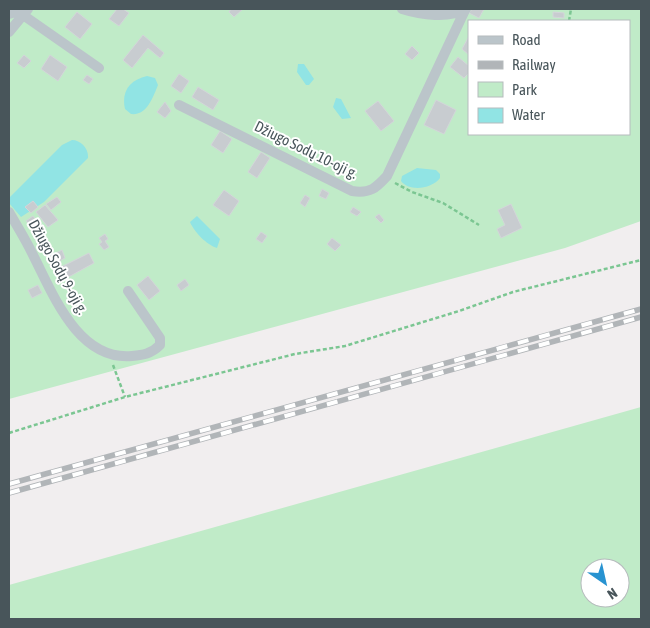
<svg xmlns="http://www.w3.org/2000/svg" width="650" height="628" viewBox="0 0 650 628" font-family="'Asap Condensed',sans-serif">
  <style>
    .green { fill: #c0ebc8; fill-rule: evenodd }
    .water { fill: #91e4e4 }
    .building { fill: #c8ccd0; stroke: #d3d6d9 }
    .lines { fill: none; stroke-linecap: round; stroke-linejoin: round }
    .path { stroke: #7bc692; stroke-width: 2.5; stroke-dasharray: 4 2.5; stroke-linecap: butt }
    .street { stroke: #bbc5ca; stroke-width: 10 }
    .rail-casing { stroke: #b1b5b8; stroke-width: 5.5 }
    .rail { stroke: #fff; stroke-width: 4; stroke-dasharray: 11; stroke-linecap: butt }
    .labels { text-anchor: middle; stroke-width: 4; stroke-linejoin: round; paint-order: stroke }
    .street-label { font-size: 15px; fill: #48555a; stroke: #fff }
  </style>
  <rect width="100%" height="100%" fill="#f1eeef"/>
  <path class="green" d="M9 9H641V221L565 248 9 399ZM469 21H629V134H469Z
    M641 407V619H9V585ZM590 568H620V598H590Z"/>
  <path class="water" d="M298 64H304L314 79 309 85H306L297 72Z
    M147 76 155 78 158 85C153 97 147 116 131 114L125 109C121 91 130 80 147 76Z
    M336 98 341 99 351 118 342 119 333 107Z
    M72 140C81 140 89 149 88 158L44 202 21 217 9 203V198L62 145Z
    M417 168 436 170 440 174V178C432 189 409 192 401 181L402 176Z
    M197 216 220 239 217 248C207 245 194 232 190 222Z"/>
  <path class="building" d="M117 9H123L129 13 119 26 109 19Z
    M231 9H243L234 17 229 12Z
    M472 9H484L479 18 469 13Z
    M77 12 92 24 80 39 65 27Z
    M553 12 564 13V18L553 17Z
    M143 35 164 53 160 58 148 48 132 68 123 60Z
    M469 36V55L462 49Z
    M412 46 419 53 412 60 405 54Z
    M24 55 31 61 24 68 17 63Z
    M50 55 67 67 58 81 41 69Z
    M458 57 469 66V73L464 78 450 67Z
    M179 74 189 81 181 93 171 86Z
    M87 75 93 79 89 84 83 80Z
    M198 87 219 100 213 110 192 97Z
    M436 100 456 110 444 134 424 125Z
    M378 101 394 121 381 131 365 111Z
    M165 102 171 111 165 118 157 112Z
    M220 131 232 139 223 153 211 145Z
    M261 152 270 158 257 178 248 172Z
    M322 189 329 193 326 199 319 196Z
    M224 190 239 201 229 216 213 205Z
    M305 195 310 198 305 207 300 203Z
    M57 197 61 202 51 210 46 204Z
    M33 201 38 207 31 213 25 207Z
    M511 204 522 228 501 238 497 229 505 225 498 210Z
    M45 205 58 220 48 227 36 212Z
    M353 207 361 212 357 216 350 212Z
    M379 214 384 220 381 223 375 217Z
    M33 216 36 220 30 225 26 221Z
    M261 232 267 236 262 243 256 239Z
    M105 234 108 239 105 241 109 247 104 250 99 244 102 242 99 238Z
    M332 238 341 245 335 251 327 244Z
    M62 250 65 258 52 265 48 257Z
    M89 253 94 263 63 280 57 269Z
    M148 276 160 291 149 300 137 285Z
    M185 279 189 285 181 291 177 285Z
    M38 285 42 293 32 298 28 290Z"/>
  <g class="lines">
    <path class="path" d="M569 21 571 9
      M395 183 412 192 443 203 479 225
      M113 365 125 397
      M9 433 125 397 295 354 345 346 459 311 513 292 641 260"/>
    <path class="street" d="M402 9C421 15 449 19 466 9
      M9 14 16 12 23 15 99 68
      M9 32 28 9
      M179 105 352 191C370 194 376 188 387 176L465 10
      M9 212C17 226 26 240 33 255 53 294 78 361 132 356 143 355 151 354 160 345V338L128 291"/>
    <defs>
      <path id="rail" d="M9 484 641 309
        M9 493 641 317"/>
    </defs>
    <use href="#rail" class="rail-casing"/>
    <use href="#rail" class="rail"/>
  </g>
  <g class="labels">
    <g class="street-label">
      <text transform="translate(306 150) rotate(26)" y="5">Džiugo Sodų 10-oji g.</text>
      <text transform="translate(58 267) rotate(61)" y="5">Džiugo Sodų 9-oji g.</text>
    </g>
  </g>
  <rect width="650" height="628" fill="none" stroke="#48555a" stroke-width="20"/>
  <rect x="468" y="20" width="162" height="115" fill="#ffffff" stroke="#b6bbbd"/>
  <rect x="478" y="36" width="25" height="8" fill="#bbc5ca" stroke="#b6bbbd"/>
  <text x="512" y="45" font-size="15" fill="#48555a">Road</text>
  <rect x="478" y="61" width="25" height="8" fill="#b1b5b8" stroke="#b6bbbd"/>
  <text x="512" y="70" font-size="15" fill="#48555a">Railway</text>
  <rect x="478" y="82" width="25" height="15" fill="#c0ebc8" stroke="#b6bbbd"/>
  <text x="512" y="95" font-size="15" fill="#48555a">Park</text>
  <rect x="478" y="108" width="25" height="15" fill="#91e4e4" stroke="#b6bbbd"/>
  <text x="512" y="120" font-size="15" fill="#48555a">Water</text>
  <g transform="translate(605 583) rotate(146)"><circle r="24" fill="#ffffff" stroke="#b6bbbd"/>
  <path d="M0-4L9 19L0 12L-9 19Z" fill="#2893d1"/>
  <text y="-8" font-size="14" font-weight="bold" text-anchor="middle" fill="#48555a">N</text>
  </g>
</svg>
